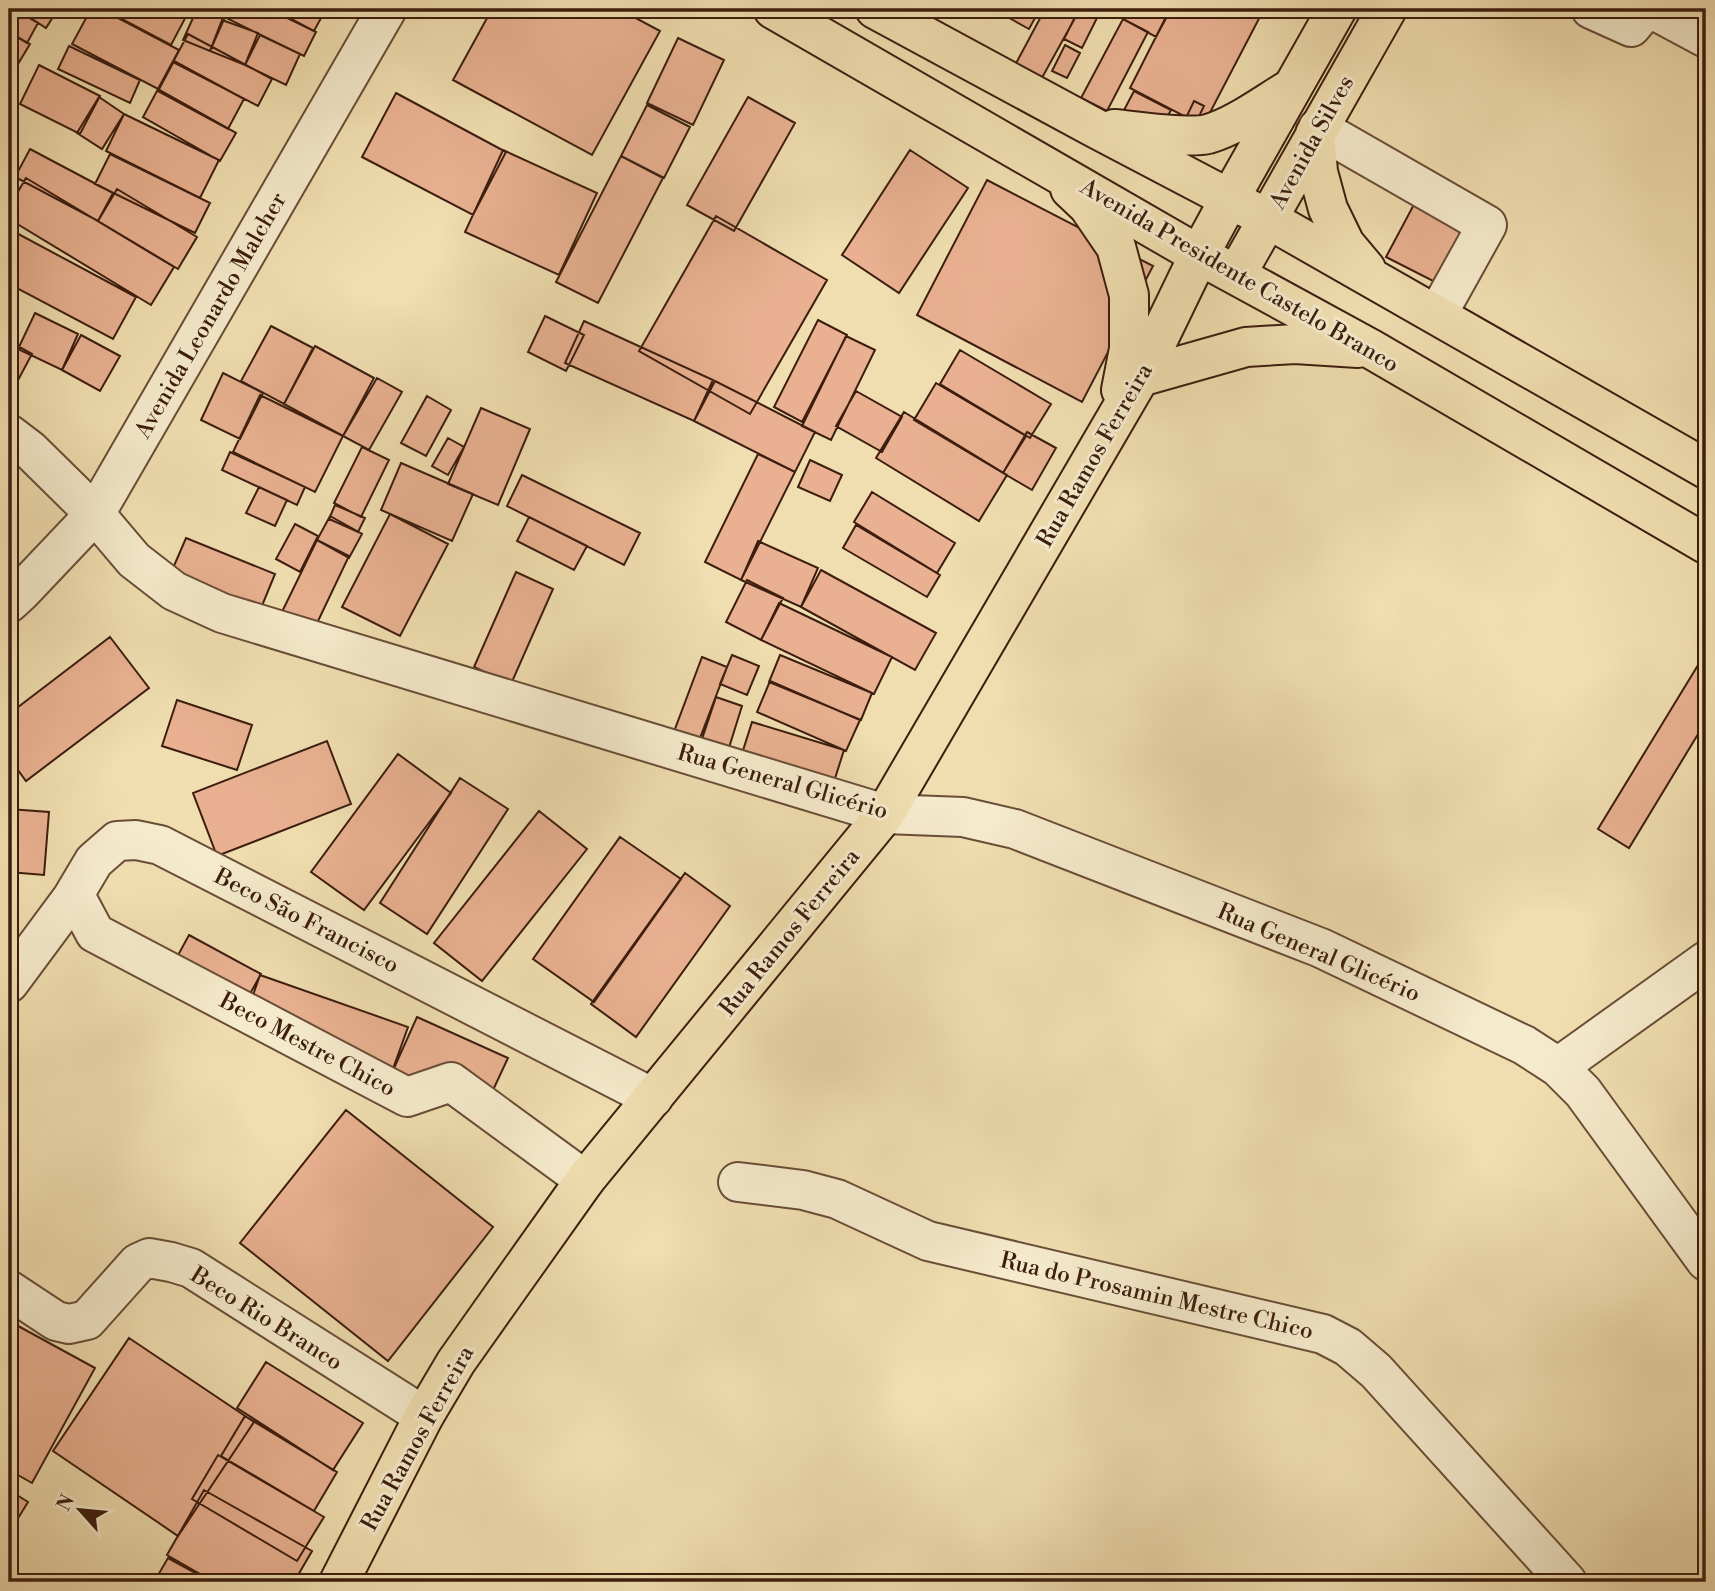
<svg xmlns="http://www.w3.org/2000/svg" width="1715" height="1591" viewBox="0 0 1715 1591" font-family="'Libre Bodoni',serif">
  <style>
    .building { fill: #e9b191; stroke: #3c1d0e; stroke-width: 2 }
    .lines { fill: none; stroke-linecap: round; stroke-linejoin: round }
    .minor-casing { stroke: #694d36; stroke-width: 42 }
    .major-casing { stroke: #3c1d0e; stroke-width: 42 }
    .minor { stroke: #f5eacc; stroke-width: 38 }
    .major { stroke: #f0deb0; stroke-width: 38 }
    .labels { text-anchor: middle; stroke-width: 6; stroke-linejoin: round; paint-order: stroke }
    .street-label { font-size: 23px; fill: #3c1d0e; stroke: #f5eacc }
  </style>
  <rect width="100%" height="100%" fill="#f0deb0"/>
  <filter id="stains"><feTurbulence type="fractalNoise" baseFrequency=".00286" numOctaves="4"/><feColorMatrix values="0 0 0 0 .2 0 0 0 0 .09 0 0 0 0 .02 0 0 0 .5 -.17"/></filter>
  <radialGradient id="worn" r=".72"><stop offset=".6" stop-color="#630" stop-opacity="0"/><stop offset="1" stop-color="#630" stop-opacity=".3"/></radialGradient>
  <path class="building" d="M9 9H13L38 23 27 43 9 32Z
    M17 9H58L46 28Z
    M91 9H101L179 50 158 89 72 44Z
    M123 9H190L171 45 118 17Z
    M197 9H207L225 17 210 51 183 40Z
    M208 9H269L316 32 304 56Z
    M272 9H326L314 31Z
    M492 9H619L660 31 592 155 453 80Z
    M1017 9H1040L1029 29 1011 19Z
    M1045 9H1080L1038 85 1012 71Z
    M1079 9H1083L1098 16 1082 48 1064 39Z
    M1128 9H1171L1156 37 1123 19Z
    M1170 9H1264L1203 126 1130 88Z
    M1123 19 1148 32 1107 111 1081 98Z
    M222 20 258 33 245 65 210 51Z
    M9 32 30 44 9 79Z
    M188 34 272 79 258 106 173 62Z
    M260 35 300 54 286 85 245 65Z
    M678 38 724 60 693 125 647 103Z
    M1065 45 1080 53 1067 78 1052 71Z
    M69 46 140 80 130 103 58 69Z
    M174 61 244 99 228 129 158 91Z
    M39 65 100 96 80 134 20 104Z
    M158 89 236 133 220 161 143 117Z
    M1134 91 1171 110 1160 131 1123 112Z
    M396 93 506 152 473 215 362 157Z
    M99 97 124 114 102 149 77 133Z
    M748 97 795 123 734 231 687 205Z
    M1194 101 1204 106 1194 127 1184 122Z
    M647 105 690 127 664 178 621 156Z
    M124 114 219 160 200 198 106 151Z
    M30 149 113 193 98 221 15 177Z
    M503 150 597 193 559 275 465 232Z
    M910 150 968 188 899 293 842 255Z
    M110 154 210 203 195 233 95 184Z
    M621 156 663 178 598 303 556 282Z
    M26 178 174 267 151 305 9 219V207Z
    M987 180 1153 266 1082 402 917 315Z
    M117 189 197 237 178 269 98 221Z
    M1419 195 1467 220 1435 282 1386 257Z
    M716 216 827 280 750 414 639 351Z
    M9 229 136 297 113 339 9 284Z
    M35 313 78 334 62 370 18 349Z
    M545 316 584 335 566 371 528 352Z
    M818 320 847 335 802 422 774 407Z
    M584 321 713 380 694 421 565 363Z
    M271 326 313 348 284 404 241 381Z
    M81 335 120 356 100 391 62 370Z
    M846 336 875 350 831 440 802 426Z
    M9 341 32 354 9 397Z
    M315 346 374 378 343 436 284 404Z
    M960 350 1051 404 1030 438 940 384Z
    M223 373 263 393 240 439 201 420Z
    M377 378 402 392 369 450 343 436Z
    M715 381 815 432 795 472 694 421Z
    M936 383 1026 436 1003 473 914 420Z
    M856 391 902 417 882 452 836 426Z
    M260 395 343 436 315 492 233 452Z
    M427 396 451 410 426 456 401 443Z
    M481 408 530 429 498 505 448 484Z
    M904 412 1007 475 979 521 876 458Z
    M1027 432 1056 448 1032 490 1003 473Z
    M448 438 464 447 448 475 432 466Z
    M362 447 389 460 361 517 334 503Z
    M230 452 305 487 297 505 222 470Z
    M758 454 795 472 741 580 705 562Z
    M810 460 842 475 830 501 798 487Z
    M401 463 473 494 452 541 381 510Z
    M522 475 640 533 624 565 507 506Z
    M259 487 287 500 275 526 246 513Z
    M872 492 955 543 937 573 854 522Z
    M335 505 365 518 358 532 329 519Z
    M390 514 448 544 400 636 342 607Z
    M330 516 362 534 349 558 317 540Z
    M529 517 587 546 574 570 517 541Z
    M295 524 318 536 300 572 276 559Z
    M856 525 940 575 927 597 843 548Z
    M186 538 275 574 257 618 167 582Z
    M317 540 349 556 310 638 277 622Z
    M758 541 818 568 801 607 741 580Z
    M821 570 936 633 915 670 801 607Z
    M516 572 553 589 511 684 474 667Z
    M747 580 783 598 761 640 726 622Z
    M779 603 892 657 874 694 761 640Z
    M110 637 149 688 26 781 9 758V714Z
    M1706 652V721L1629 848 1598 829Z
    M732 655 759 666 747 695 720 684Z
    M780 655 872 693 861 720 769 682Z
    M702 657 727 667 697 746 672 737Z
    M770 681 860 720 846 751 757 712Z
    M716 697 742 706 727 754 700 745Z
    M177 700 252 725 237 770 162 746Z
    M752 722 844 750 831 791 739 763Z
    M327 741 351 804 217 856 193 793Z
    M398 754 451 793 364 910 311 872Z
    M460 778 508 809 427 934 380 903Z
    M9 809 49 812 44 875 9 872Z
    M539 811 587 849 482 981 434 943Z
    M620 837 681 879 594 1002 533 959Z
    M685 873 730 906 636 1037 591 1004Z
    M189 935 261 974 236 1019 165 979Z
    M260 975 408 1027 390 1077 243 1024Z
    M417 1017 508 1058 480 1118 390 1077Z
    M346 1110 493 1227 388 1361 240 1243Z
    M9 1321 95 1368 32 1483 9 1470Z
    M129 1338 254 1422 178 1536 53 1451Z
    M266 1362 363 1423 333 1470 237 1408Z
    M245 1416 337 1472 314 1511 221 1456Z
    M218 1455 324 1517 297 1561 192 1499Z
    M9 1490 28 1502 9 1533Z
    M204 1490 312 1551 294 1582H214L167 1555Z
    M168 1558 212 1582H154Z
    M12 1574 26 1582H9Z
    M101 1575 114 1582H96Z"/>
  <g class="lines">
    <defs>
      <path id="minor" d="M1591 9 1631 27 1646 9
        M1652 9 1706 38
        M1318 128 1487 225 1437 315
        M9 434 30 450 95 514 134 560 174 591 222 613 885 814 963 817 1015 829 1321 948 1524 1045 1558 1067 1583 1092 1706 1261
        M9 603 21 592 95 514 387 9
        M72 898 79 903 95 933 407 1097 451 1082 585 1180
        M9 983 72 898 94 861 117 841 136 840 160 845 653 1098
        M1558 1067 1706 961
        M738 1182 803 1190 837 1199 928 1241 1323 1334 1348 1347 1376 1371 1567 1582
        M9 1290 56 1321 69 1324 87 1320 138 1263 149 1258 171 1262 191 1268 424 1416"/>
      <path id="major" d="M773 9 1199 255 1371 349 1706 544
        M875 9 1095 128 1268 219 1706 469
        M1114 129C1137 131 1188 139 1208 134 1236 126 1265 104 1290 89
        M1315 134 1318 172 1328 209 1345 244 1366 269
        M1070 189 1088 206 1116 247 1129 295V349L1121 390
        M1236 275 1387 9
        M1140 377 1246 347 1295 344 1358 348
        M339 1582 424 1416 456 1362 497 1304 585 1180 885 814 1140 377 1199 255 1230 198 1337 9"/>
    </defs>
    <use href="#minor" class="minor-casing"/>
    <use href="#major" class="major-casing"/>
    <use href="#minor" class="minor"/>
    <use href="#major" class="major"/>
  </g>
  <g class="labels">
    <g class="street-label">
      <text transform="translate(1311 142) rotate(-61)" y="8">Avenida Silves</text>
      <text transform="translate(1240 275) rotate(30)" y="8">Avenida Presidente Castelo Branco</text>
      <text transform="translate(210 315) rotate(-60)" y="8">Avenida Leonardo Malcher</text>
      <text transform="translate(1094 455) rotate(-60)" y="8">Rua Ramos Ferreira</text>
      <text transform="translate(783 781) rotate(16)" y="8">Rua General Glicério</text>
      <text transform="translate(307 920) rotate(27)" y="8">Beco São Francisco</text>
      <text transform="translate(789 932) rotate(-51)" y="8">Rua Ramos Ferreira</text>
      <text transform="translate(1319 952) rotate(23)" y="8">Rua General Glicério</text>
      <text transform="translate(308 1044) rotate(28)" y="8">Beco Mestre Chico</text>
      <text transform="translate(1157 1295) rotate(13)" y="8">Rua do Prosamin Mestre Chico</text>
      <text transform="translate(267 1318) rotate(32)" y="8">Beco Rio Branco</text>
      <text transform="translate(417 1438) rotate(-61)" y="8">Rua Ramos Ferreira</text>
    </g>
  </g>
  <rect width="1715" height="1591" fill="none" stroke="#f0deb0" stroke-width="35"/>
  <rect x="10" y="10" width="1694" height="1570" fill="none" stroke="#3c1d0e" stroke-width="3.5"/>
  <rect x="18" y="18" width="1680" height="1556" fill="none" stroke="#3c1d0e" stroke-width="2"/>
  <g transform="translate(80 1510) rotate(297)" stroke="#f5eacc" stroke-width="5" paint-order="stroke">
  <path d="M0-5L12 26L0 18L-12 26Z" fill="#3c1d0e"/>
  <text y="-10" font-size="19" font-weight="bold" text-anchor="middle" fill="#3c1d0e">N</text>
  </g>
  <rect width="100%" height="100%" filter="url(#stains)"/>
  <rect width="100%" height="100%" fill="url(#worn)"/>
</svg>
